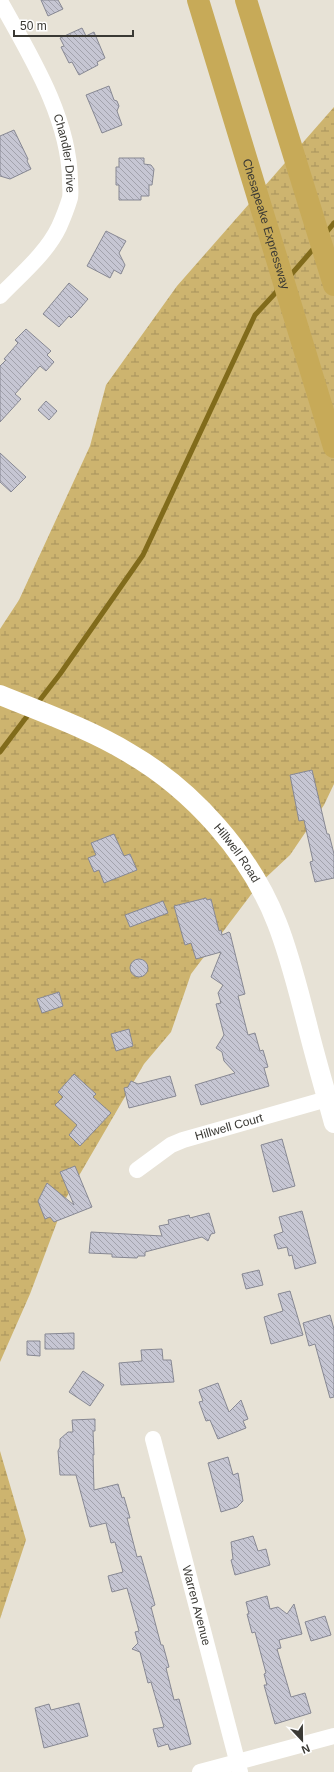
<svg xmlns="http://www.w3.org/2000/svg" width="334" height="1772" viewBox="0 0 334 1772" font-family="Helvetica,sans-serif">
  <style>
    .wetland { fill: url(#wetland-marsh) }
    .lines { fill: none; stroke-linecap: round; stroke-linejoin: round }
    .stream { stroke: #816b1b; stroke-width: 5 }
    .building { fill: url(#building-back-hatch); stroke: #878893 }
    .minor { stroke: #fff; stroke-width: 16 }
    .tertiary { stroke: #fff; stroke-width: 20 }
    .motorway { stroke: #c7aa58; stroke-width: 22 }
    .labels { text-anchor: middle; stroke-width: 4; stroke-linejoin: round; paint-order: stroke }
    .street-label { font-size: 12px; fill: #3a3934; stroke: #fff }
  </style>
  <defs>
    <pattern id="wetland-marsh" width="20" height="14" patternUnits="userSpaceOnUse"><rect width="20" height="14" fill="#cdb46f"/><path d="M1 5h8M5 5V1M11 12h8M15 12V8" fill="none" stroke="#a7935c"/></pattern>
    <pattern id="building-back-hatch" width="6" height="6" patternUnits="userSpaceOnUse"><rect width="6" height="6" fill="#c6c6d3"/><path d="M-1 5l2 2M0 0l6 6M5-1l2 2" fill="none" stroke="#a2a2ac"/></pattern>
  </defs>
  <rect width="100%" height="100%" fill="#e7e2d6"/>
  <path class="wetland" d="M334 107V784L324 805 290 855 259 884 191 974 171 1032 144 1064 66 1198 30 1294 0 1362V629L19 600 90 446 106 385 177 286Z
    M0 1451 26 1540 0 1619Z"/>
  <g class="lines">
    <path class="stream" d="M325 234 334 223
      M289 277 315 247
      M36 705 60 674 143 555 255 315 280 288
      M0 752 31 711"/>
  </g>
  <path class="building" d="M41 0H58L63 9 48 16Z
    M82 28 86 36 94 32 105 58 97 62 98 65 79 75 72 62 69 63 61 47 64 46 60 38Z
    M109 86 114 100 117 101 119 106 117 111 122 125 102 133 86 95Z
    M14 130 28 159 27 161 31 169 10 179 0 176V136Z
    M119 158H144V164L151 165 154 169 152 185H149V196H141V200H119V185H116V167H119Z
    M106 231 126 241 119 253 125 265 121 274 114 270 110 278 87 266Z
    M69 283 88 299 76 313 71 318 69 316 59 327 43 314Z
    M26 329 51 351 47 355 54 362 46 371 40 366 15 394 21 399 0 422V366L6 360 4 359 18 343 15 340Z
    M46 401 57 411 49 420 38 410Z
    M0 453 26 477 11 492 0 482Z
    M312 770 327 834H329L334 854V878L315 882 310 862 313 861 304 820 299 821 290 775Z
    M114 834 124 856 130 854 137 870 104 883 99 870 94 872 88 858 96 855 91 843Z
    M206 898 207 900 211 899 219 931 221 930 222 935 229 932 230 933 245 994 238 996 248 1035 255 1033 260 1051 263 1050 268 1067 264 1068 269 1086 201 1105 195 1085 235 1073 224 1061 222 1052 216 1048 224 1035 216 1004 221 1003 218 993 223 985 211 977 221 952 196 959 191 943 185 945 174 906Z
    M163 901 168 913 130 927 125 915Z
    M130 968a9 9 0 1 1 18 0a9 9 0 1 1-18 0Z
    M59 992 63 1006 42 1013 37 999Z
    M129 1029 133 1046 116 1051 111 1034Z
    M74 1074 96 1094 93 1097 111 1113 80 1146 69 1135 77 1125 55 1105 63 1097 58 1092Z
    M170 1076 176 1096 129 1108 124 1088 128 1087 131 1081 138 1084Z
    M282 1139 295 1186 273 1192 261 1145Z
    M75 1166 92 1207 54 1222 50 1217 45 1219 38 1201 47 1183 74 1205 60 1172Z
    M302 1211 316 1263 295 1269 292 1255 289 1256 287 1247 278 1249 274 1235 283 1232 279 1217Z
    M209 1213 215 1233 211 1234 208 1241 202 1237 145 1252V1256H138L137 1258 112 1257V1254L89 1253 91 1232 162 1236 159 1226 169 1224 168 1220 189 1215 190 1218Z
    M259 1270 263 1285 246 1289 242 1274Z
    M290 1291 303 1335 271 1344 264 1317 283 1311 278 1294Z
    M330 1315 334 1329V1397L330 1398 315 1344 309 1346 303 1323Z
    M74 1333V1349H45V1334Z
    M27 1341H40V1356L27 1355Z
    M162 1349 163 1360H171L174 1382 121 1385 119 1363 142 1361 141 1350Z
    M83 1371 104 1385 90 1406 69 1392Z
    M218 1383 229 1412 241 1400 248 1419 243 1421 246 1428 218 1439 210 1420 206 1421 199 1402 203 1401 199 1390Z
    M95 1419V1431H93L94 1455H93L94 1490 118 1484 122 1498 124 1497 130 1518H127L137 1557 141 1556 155 1605 151 1607 161 1645H163L169 1667 166 1668 174 1700 179 1699 191 1744 170 1750 168 1744 158 1747 153 1729 164 1727 151 1682 148 1683 140 1652 132 1649 138 1643 135 1632 139 1631 127 1588 112 1592 108 1576 123 1572 115 1542 111 1543 106 1523 90 1527 76 1475H60L58 1451 60 1447V1439L68 1432H73L72 1420Z
    M228 1457 233 1475 238 1473 243 1501 237 1507 221 1512 208 1463Z
    M253 1536 258 1551 266 1549 270 1565 235 1575 231 1560 233 1559 231 1542Z
    M267 1596 270 1609 278 1607 287 1614 294 1604 302 1634 279 1640 281 1648 277 1649 291 1697 305 1693 311 1713 275 1724 264 1685H267L264 1674 266 1673 255 1632 252 1633 247 1614H249L246 1602Z
    M325 1616 331 1635 311 1641 305 1622Z
    M79 1703 88 1736 44 1748 35 1708 49 1704 51 1710Z"/>
  <g class="lines">
    <g class="minor">
      <path id="s1" d="M0 1C30 55 69 117 70 180 70 186 71 193 70 198 67 208 63 218 59 227 46 254 20 275 0 296"/>
      <path id="s2" d="M137 1170 171 1145 183 1140 327 1099"/>
      <path id="s3" d="M153 1439 240 1772"/>
      <path d="M200 1772 334 1736"/>
    </g>
    <path class="tertiary" id="s4" d="M0 695C44 713 89 729 129 753 193 790 250 854 277 923 290 956 298 990 307 1024 315 1057 325 1090 334 1123"/>
    <g class="motorway">
      <path id="s5" d="M198 0 334 447"/>
      <path d="M246 0 334 285"/>
    </g>
  </g>
  <g class="labels">
    <g class="street-label">
      <text dy="4" stroke="none"><textPath href="#s1" startOffset="167">Chandler Drive</textPath></text>
      <text dy="4" stroke="none"><textPath href="#s5" startOffset="234">Chesapeake Expressway</textPath></text>
      <text dy="4" stroke="none"><textPath href="#s4" startOffset="290">Hillwell Road</textPath></text>
      <text dy="4" stroke="none"><textPath href="#s2" startOffset="103">Hillwell Court</textPath></text>
      <text dy="4" stroke="none"><textPath href="#s3" startOffset="172">Warren Avenue</textPath></text>
    </g>
  </g>
  <g transform="translate(302 1740) rotate(158)" stroke="#ffffff" stroke-width="3" paint-order="stroke">
  <path d="M0-3L7 15L0 10L-7 15Z" fill="#3a3934"/>
  <text y="-6" font-size="11" font-weight="bold" text-anchor="middle" fill="#3a3934">N</text>
  </g>
  <path d="M14 30v6h119v-6" fill="none" stroke="#3a3934" stroke-width="2"/>
  <text x="20" y="30" font-size="12" fill="#3a3934" stroke="#ffffff" stroke-width="3" paint-order="stroke">50 m</text>
</svg>
